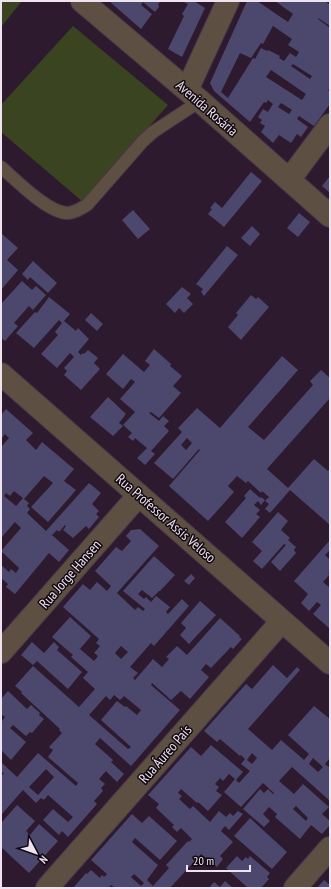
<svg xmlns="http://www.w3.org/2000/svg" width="331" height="889" viewBox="0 0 331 889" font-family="'PT Sans Narrow',sans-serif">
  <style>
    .green { fill: #3b4420 }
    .building { fill: #4c476c; fill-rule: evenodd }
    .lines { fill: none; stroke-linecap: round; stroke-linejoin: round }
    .lane-casing { stroke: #493649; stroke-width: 14 }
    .street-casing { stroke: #493649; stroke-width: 24 }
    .lane { stroke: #5d4f42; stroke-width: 12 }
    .street { stroke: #5d4f42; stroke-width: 22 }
    .labels { text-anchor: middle; stroke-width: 3; stroke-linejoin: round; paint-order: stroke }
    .street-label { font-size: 14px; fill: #f0e3f0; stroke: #110911 }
  </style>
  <rect width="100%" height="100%" fill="#2e1a2e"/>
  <path class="green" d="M1 1H22L1 27Z
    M73 26 168 105 83 202 1 132V105Z"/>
  <path class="building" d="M109 1H161L158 4 159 7 155 12 143 2 141 5 152 14 141 29Z
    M182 1H194L205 8 182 57 168 49 184 16 182 14 188 4Z
    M247 1H257L288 22 293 14 275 1H325L330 5V26L318 18V19L330 28V88L328 90 330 92V104L314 126 299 116 297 119 308 127 301 137 297 134 291 143 279 135 273 143 261 132 265 126 260 123 262 120 258 117 263 109 268 112 273 104 268 100 266 103 264 102 250 122 214 91 210 83ZM273 26 292 39 288 45 299 52 296 57 290 53 284 61 279 58 280 56 268 50 267 51 261 48 255 59 253 58 228 98 221 92 240 53 251 58 261 43 263 44ZM293 64 312 76 310 79 291 66ZM271 70 306 94 302 100 266 77ZM281 103 292 110 289 114 278 107Z
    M251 172 262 181 224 227 208 214 212 209 210 208 215 202 222 208Z
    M330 176V193L322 186Z
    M133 210 150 229 138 239 122 220Z
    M299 213 310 222 298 237 287 228Z
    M252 226 260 234 250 246 241 238Z
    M1 233 18 248 7 260 18 270 1 290Z
    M227 246 238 255 204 296 201 292 203 289 196 284Z
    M33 261 57 283 48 293 30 277 28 280 22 274Z
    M22 281 32 290 36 286 46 295 33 310 29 306 14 323 18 326 5 341 1 338V304Z
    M182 287 191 294 187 298 193 304 184 313 179 308 175 313 166 304Z
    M251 295 256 299 258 297 269 307 241 340 228 327 238 315 236 313Z
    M49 297 70 314 64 321 76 331 78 328 89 339 78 352 81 355 83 353 84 354 88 350 98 358 94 363 100 369 81 390 64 375 67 371 64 368 74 357 70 353 57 368 41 354 58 335 55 332 62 323 59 320 34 348 16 333 35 312 37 313Z
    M91 313 103 324 97 331 85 320Z
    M154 349 171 364 170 366 182 376 173 386 181 393 159 418 151 412 149 413 159 421 163 416 169 421 164 426 169 431 151 451 155 454 145 465 137 458 147 448 135 438 133 441 128 437 132 433 123 425 135 412 120 399 135 382 131 379 123 389 106 374 123 354 144 372 150 365 145 361Z
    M282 356 298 370 248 427 264 440 313 385 310 381 321 370 330 378V398L267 469 288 488 314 459 328 471 330 469V525L290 490 270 513 265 509 269 504 265 501 269 497 262 491 261 493 248 481 246 483 237 476 228 486 234 492 208 521 169 486 200 450 199 449 173 479 154 463 182 432 178 428 197 408 220 428ZM187 438 192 443 186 450 181 445Z
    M108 397 126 414 119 423 123 426 113 436 90 417Z
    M6 409 33 433 26 440 36 450 42 442 74 469 64 481 76 490 48 522 31 507 53 483 44 476 24 499 29 503 27 506 30 509 27 513 46 531 89 483 101 493 92 504 99 511 96 514 99 517 89 529 86 526 73 538 63 530 66 526 65 525 59 532 57 530 52 535 69 550 59 562 49 553 15 594 6 587 8 584 1 578V565L9 572 11 569 16 573 19 568 1 551 21 528 15 522 1 538V447L9 438 5 434 1 439V415ZM14 491 23 498 16 506 4 496 6 493 10 496Z
    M250 489 260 498 261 497 265 500 261 505 258 501 254 505 260 510 256 514 260 517 242 538 225 522 246 498 244 496Z
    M278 512 288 521 281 530 290 538 288 540 296 547 294 550 296 553 280 571 271 562 286 545 284 544 262 569 253 561 262 551 252 542Z
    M140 529 159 546 117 593 135 610 138 607 143 611 145 609 123 591 154 556 175 575 160 591H159L152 598 142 590 138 594 144 599 146 597 151 602 156 596 170 607 166 612 168 614 182 599 189 606 154 646 151 643 130 667 138 673 133 678 135 680 153 659 162 667 169 659 166 657 177 646 187 655 220 618 240 636 239 637 242 639 233 649 231 647 211 668 206 664 201 670 209 677 190 699 181 691 171 700 152 683 151 685 180 710 131 766 100 738 95 744 113 760 111 762 124 774 117 782 106 771 99 779 105 784 101 788 103 791 94 801 97 804 68 837 62 831 59 835 43 820 53 809 68 822 73 817 48 795 44 800 41 798 36 803 23 790 1 815V776L4 773 2 772 1 773V762L17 777 38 753 76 786 78 783 48 757 53 750 49 747 62 733 59 730 60 729 21 693 22 692 15 686 33 666 79 707 95 689 83 678 88 672 71 657 73 655 52 637 70 617 91 636 80 649 94 661 98 656 94 653 100 646 96 643 99 639 63 607 83 584 90 590 97 582 107 591 111 586 95 571 116 547 122 551 131 541 126 536 131 530ZM121 646 128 652 121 659 115 653ZM114 695 120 700 124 696 141 710 137 715 126 706 125 707 117 701 101 720 131 747 128 749 89 715 106 696 110 700ZM46 769 54 777 38 795 29 787Z
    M330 540V550L325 555 330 560V571L328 573 330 574 323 582 330 588V627L329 628 313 614 321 605 317 602 309 611 301 603 308 594 294 581Z
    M191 574 195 578 189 585 184 581Z
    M200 601 216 615 189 644 180 635 186 628 181 623Z
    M32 642 44 653 54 642 59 647 57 650 82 672 68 689 37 661 33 665 21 655Z
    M273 665 287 678 297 667 300 670 248 729 272 750 281 740 304 760 309 754 288 735 314 706 330 719V758L325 764 330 768V801L292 767 279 781 294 794 303 784 329 807 322 814 330 821V825L322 834 311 825 300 839 275 817 277 814 269 807 263 814 270 821 264 827 243 809 260 789 264 793 268 789 273 794 274 793 263 783 241 807 224 792 235 779 229 774 223 781 220 778 215 784 219 787 216 791 222 795 208 811 198 802 197 803 181 789 178 793 182 796 179 799 190 809 193 806 210 822 219 811 226 817 230 813 233 816 238 811 243 814 229 830 225 826 221 831 233 842 220 856 223 859 217 867 201 854 170 888H115L111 885 108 888H73L86 873 87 874 91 870 100 878 102 875 104 877 107 874 91 860 132 814 142 823 149 816 177 841 160 860 135 838 132 842 158 865 147 880 153 886 169 868 166 865 188 841 189 842 192 839 181 828 177 832 172 827 174 825 156 808 159 804 148 795 191 747 201 756 211 745 243 772 236 780 239 783 250 771 241 764 245 759 241 755 240 756 220 739 217 742 204 731 246 684 252 689ZM252 753 257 758 252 764 247 760ZM313 758 323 767 318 772 309 764ZM296 806 308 818 306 821 293 809ZM134 874 144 883 141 886 131 877Z
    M8 691 27 709 31 705 40 713 39 715 44 719 32 733 30 732 26 736 13 725 10 728 26 742 11 760 2 751 1 752V720L2 721 5 717 1 714V699Z
    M17 805 35 821 26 831 30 835 39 824 58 841 29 873 1 847V823Z
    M250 818 287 852 272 869 234 836Z
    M237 856 242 861 246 857 248 859 250 856 270 873 267 877 269 879 261 888H248L226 868Z
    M324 880 330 885V888H317Z
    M225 881 233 888H209L214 882 220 887Z"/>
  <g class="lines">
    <defs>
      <path id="lane" d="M1 167C16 180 47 212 67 213 74 213 80 209 87 205L143 141 153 132 200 101"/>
      <path id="street" d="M82 1 200 101 330 216
        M187 90 228 1
        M289 180 330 125
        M1 374 330 663
        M1 652 139 495
        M47 888 282 621
        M295 888 330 848"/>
    </defs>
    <use href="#lane" class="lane-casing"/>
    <use href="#street" class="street-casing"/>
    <use href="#lane" class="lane"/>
    <use href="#street" class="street"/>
  </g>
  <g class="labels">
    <g class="street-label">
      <text transform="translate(207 108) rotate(41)" y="5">Avenida Rosária</text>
      <text transform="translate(166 518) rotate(41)" y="5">Rua Professor Assis Veloso</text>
      <text transform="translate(70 574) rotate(-49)" y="5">Rua Jorge Hansen</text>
      <text transform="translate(165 754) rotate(-49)" y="5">Rua Áureo País</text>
    </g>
  </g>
  <rect width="331" height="889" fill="none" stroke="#f0e3f0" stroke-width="4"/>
  <g transform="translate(36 853) rotate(131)" stroke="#110911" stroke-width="3" paint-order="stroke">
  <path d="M0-3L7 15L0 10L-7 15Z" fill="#f0e3f0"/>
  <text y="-6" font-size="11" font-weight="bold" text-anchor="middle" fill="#f0e3f0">N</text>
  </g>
  <path d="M187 865v6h63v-6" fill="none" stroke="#f0e3f0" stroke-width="2"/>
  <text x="193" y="865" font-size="12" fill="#f0e3f0" stroke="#110911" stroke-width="3" paint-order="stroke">20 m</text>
</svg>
